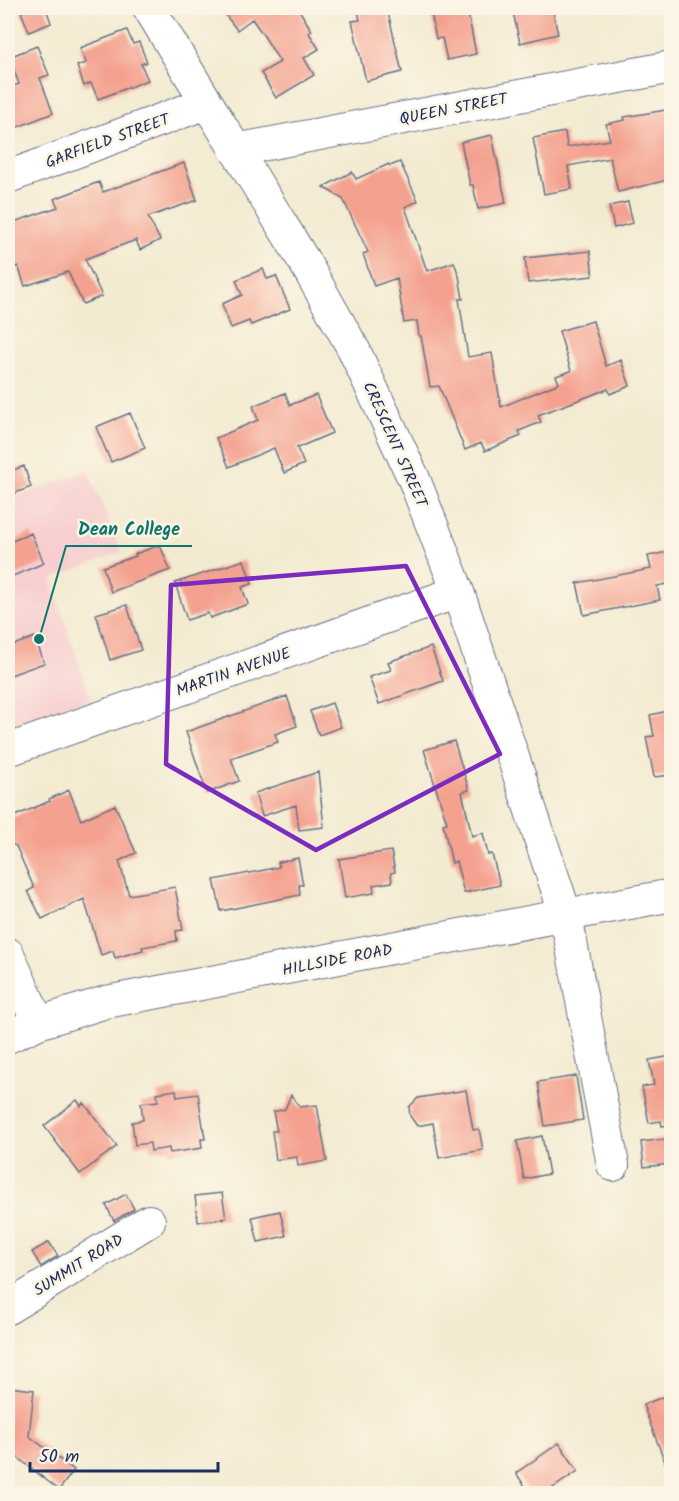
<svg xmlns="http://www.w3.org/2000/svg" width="679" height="1501" viewBox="0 0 679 1501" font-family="Kalam,sans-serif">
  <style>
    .built { fill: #f7cfd0 }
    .building { fill: #f4a18f }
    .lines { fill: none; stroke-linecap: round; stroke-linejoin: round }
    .minor-casing { stroke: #677186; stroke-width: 34 }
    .minor { stroke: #fff; stroke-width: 32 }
    .marked { fill: none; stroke: #7b2cbf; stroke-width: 4.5; stroke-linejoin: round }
    .labels { text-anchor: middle; stroke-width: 5; stroke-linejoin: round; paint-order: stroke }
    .street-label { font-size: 16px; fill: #1b2f5e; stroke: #fcf5e5 }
    .leader { fill: none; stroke: #0f766e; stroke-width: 2 }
    .callout-dot { fill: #0f766e; stroke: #fcf5e5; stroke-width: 2 }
    .callout-label { font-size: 18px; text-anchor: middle; font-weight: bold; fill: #0f766e; stroke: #fcf5e5; stroke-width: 5; stroke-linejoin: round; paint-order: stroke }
  </style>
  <rect width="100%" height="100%" fill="#fcf5e5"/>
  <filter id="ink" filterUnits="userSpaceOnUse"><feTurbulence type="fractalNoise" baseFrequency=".0167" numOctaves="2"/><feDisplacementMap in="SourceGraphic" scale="12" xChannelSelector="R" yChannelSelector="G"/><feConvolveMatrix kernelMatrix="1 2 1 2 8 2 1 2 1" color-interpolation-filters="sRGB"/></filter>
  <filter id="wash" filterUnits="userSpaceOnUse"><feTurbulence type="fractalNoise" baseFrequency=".008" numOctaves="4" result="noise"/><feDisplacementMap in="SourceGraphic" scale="24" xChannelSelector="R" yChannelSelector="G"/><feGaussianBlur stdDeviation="1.35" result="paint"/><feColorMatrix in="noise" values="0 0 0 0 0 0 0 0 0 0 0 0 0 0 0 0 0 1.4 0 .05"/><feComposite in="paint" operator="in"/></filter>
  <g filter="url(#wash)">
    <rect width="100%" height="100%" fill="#f3ebd1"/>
    <path class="built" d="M88 471 122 552 51 579 91 699 8 729V500Z"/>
    <g id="blocks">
      <path class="building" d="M32 8H46L51 23 29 32 21 12Z
        M220 8H298L312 31 309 33 319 49 304 58 314 75 276 98 261 73 280 62 264 36 252 19 237 30Z
        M357 8H387L402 72 366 81 352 21 360 20Z
        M430 8H467L476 54 447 60 442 38 436 39Z
        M512 8H552L558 34 520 43Z
        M127 30 133 44 139 42 147 62 141 64 148 80 98 99 91 83 84 86 77 66 86 63 80 48Z
        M37 46 49 75 40 78 53 113 8 131V88L19 84 9 57Z
        M672 109V179L618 192 610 158 568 166 572 189 544 194 533 138 565 132 567 147 610 140 606 124 625 120 624 117Z
        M492 135 506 203 478 209 473 185H470L461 142Z
        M400 162 418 201 405 207 427 271 454 262 459 276 463 299H459L468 357 492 353 501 407 559 383 556 376 571 371 559 331 593 321 606 366 621 360 630 386 610 394 608 389 538 415 541 422 519 431 521 436 485 451 481 443 465 450 439 386 430 387 421 336H419L417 321 404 323 397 278 374 286 363 254 368 252 343 199 323 187 352 172 356 179 389 164 390 166Z
        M184 163 197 200 148 217 160 240 140 250 136 240 85 259 102 296 83 304 68 272 25 286 18 266 8 270V224L58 207 54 199 99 182 103 192Z
        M628 202 633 223 614 228 609 206Z
        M590 251 593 276 528 283 525 258Z
        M263 269 267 279 276 276 290 309 251 325 249 321 231 328 222 304 242 295 236 280Z
        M285 393 290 405 316 395 332 433 297 448 304 464 284 473 274 448 229 467 216 438 258 420 253 406Z
        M130 413 145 448 111 462 96 427Z
        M24 466 31 487 8 496V472Z
        M31 533 44 563 13 576 8 563V543Z
        M160 545 170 570 111 592 103 567 136 556 135 554Z
        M672 551V583L657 586 660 600 584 615 577 583 651 569 648 556Z
        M244 560 252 584 242 587 248 604 210 618 208 613 187 620 175 583Z
        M127 605 141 650 110 660 96 614Z
        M35 637 44 663 8 676V647Z
        M431 647 443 681 379 704 369 677 391 670 388 662Z
        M287 696 297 726 275 734 278 742 231 758 239 781 207 793 186 732Z
        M332 703 341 727 319 735 310 711Z
        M672 710V775L654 777 646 737 654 736 650 715Z
        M454 741 469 790 462 792 472 836 483 833 488 855 492 854 500 885 464 893 456 861 452 863 443 824 447 823 424 750Z
        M318 772 324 827 299 830 296 805 262 816 255 793Z
        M69 790 81 820 115 805 136 853 119 861 129 895 175 887 183 930 176 931 177 941 142 947 143 950 115 958 113 951 101 955 84 899 42 919 28 891 34 888 16 846 8 843V819L50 801 49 799Z
        M391 851 395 872 391 873 392 882 373 885 374 893 345 898 339 859Z
        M298 858 303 885H299L300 895 221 911 214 880 279 867 278 862Z
        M672 1056V1125L662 1126 661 1121 649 1123 642 1087 654 1085 649 1060Z
        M576 1076 583 1120 545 1126 538 1082Z
        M176 1090 177 1097 198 1094 205 1139H201L202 1148 170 1153 169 1148 151 1151 150 1143 135 1145 132 1122 143 1120 141 1103 158 1101 157 1093Z
        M466 1090 473 1130 479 1129 483 1150 439 1158 433 1123 417 1126 410 1116 409 1107 418 1098Z
        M291 1095 300 1107 317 1105 327 1161 298 1166 297 1157 276 1160 272 1131H277L273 1112 285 1109Z
        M77 1100 81 1106 84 1103 117 1146 80 1174 44 1126Z
        M542 1136 549 1174 524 1179 517 1141Z
        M666 1139 670 1164 644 1167 641 1142Z
        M222 1193 226 1218 198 1222 195 1196Z
        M126 1194 134 1209 114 1221 106 1205Z
        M280 1211 286 1236 258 1242 252 1217Z
        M49 1242 58 1256 41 1267 32 1252Z
        M8 1387 34 1390 29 1436 74 1470 59 1490 8 1450Z
        M672 1393V1475H670L643 1405Z
        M559 1443 578 1471 544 1494H530L516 1473Z"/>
    </g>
  </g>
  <g filter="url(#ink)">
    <use href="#blocks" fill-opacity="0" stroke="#677186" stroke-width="1.5"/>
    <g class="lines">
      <defs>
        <path id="minor" d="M149 8 304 261 354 350 414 479 458 592 566 916 613 1165
          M235 150 672 67
          M8 177 206 103
          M8 750 458 592
          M8 954 38 1023
          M8 1037 38 1023 106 1002 672 895
          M8 1308 149 1221"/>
      </defs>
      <use href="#minor" class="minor-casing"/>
      <use href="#minor" class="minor"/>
    </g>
  </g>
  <path class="marked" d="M406 566 500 754 316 850 166 764 171 585Z"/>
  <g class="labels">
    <g class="street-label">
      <text transform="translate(453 108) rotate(-11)" y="6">QUEEN STREET</text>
      <text transform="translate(107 140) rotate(-20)" y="6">GARFIELD STREET</text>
      <text transform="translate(396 444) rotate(66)" y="6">CRESCENT STREET</text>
      <text transform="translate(233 671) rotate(-19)" y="6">MARTIN AVENUE</text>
      <text transform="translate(337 959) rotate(-11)" y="6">HILLSIDE ROAD</text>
      <text transform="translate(78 1264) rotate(-32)" y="6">SUMMIT ROAD</text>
    </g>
  </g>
  <path class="leader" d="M39 639L66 546H192"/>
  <circle class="callout-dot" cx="39" cy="639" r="6"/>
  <g class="callout-label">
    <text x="129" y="535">Dean College</text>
  </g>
  <rect width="679" height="1501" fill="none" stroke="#fcf5e5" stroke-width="30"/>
  <path d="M30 1462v9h188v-9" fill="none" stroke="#1b2f5e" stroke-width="3"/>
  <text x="39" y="1462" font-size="18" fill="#1b2f5e" stroke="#fcf5e5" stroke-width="4.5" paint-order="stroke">50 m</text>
</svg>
